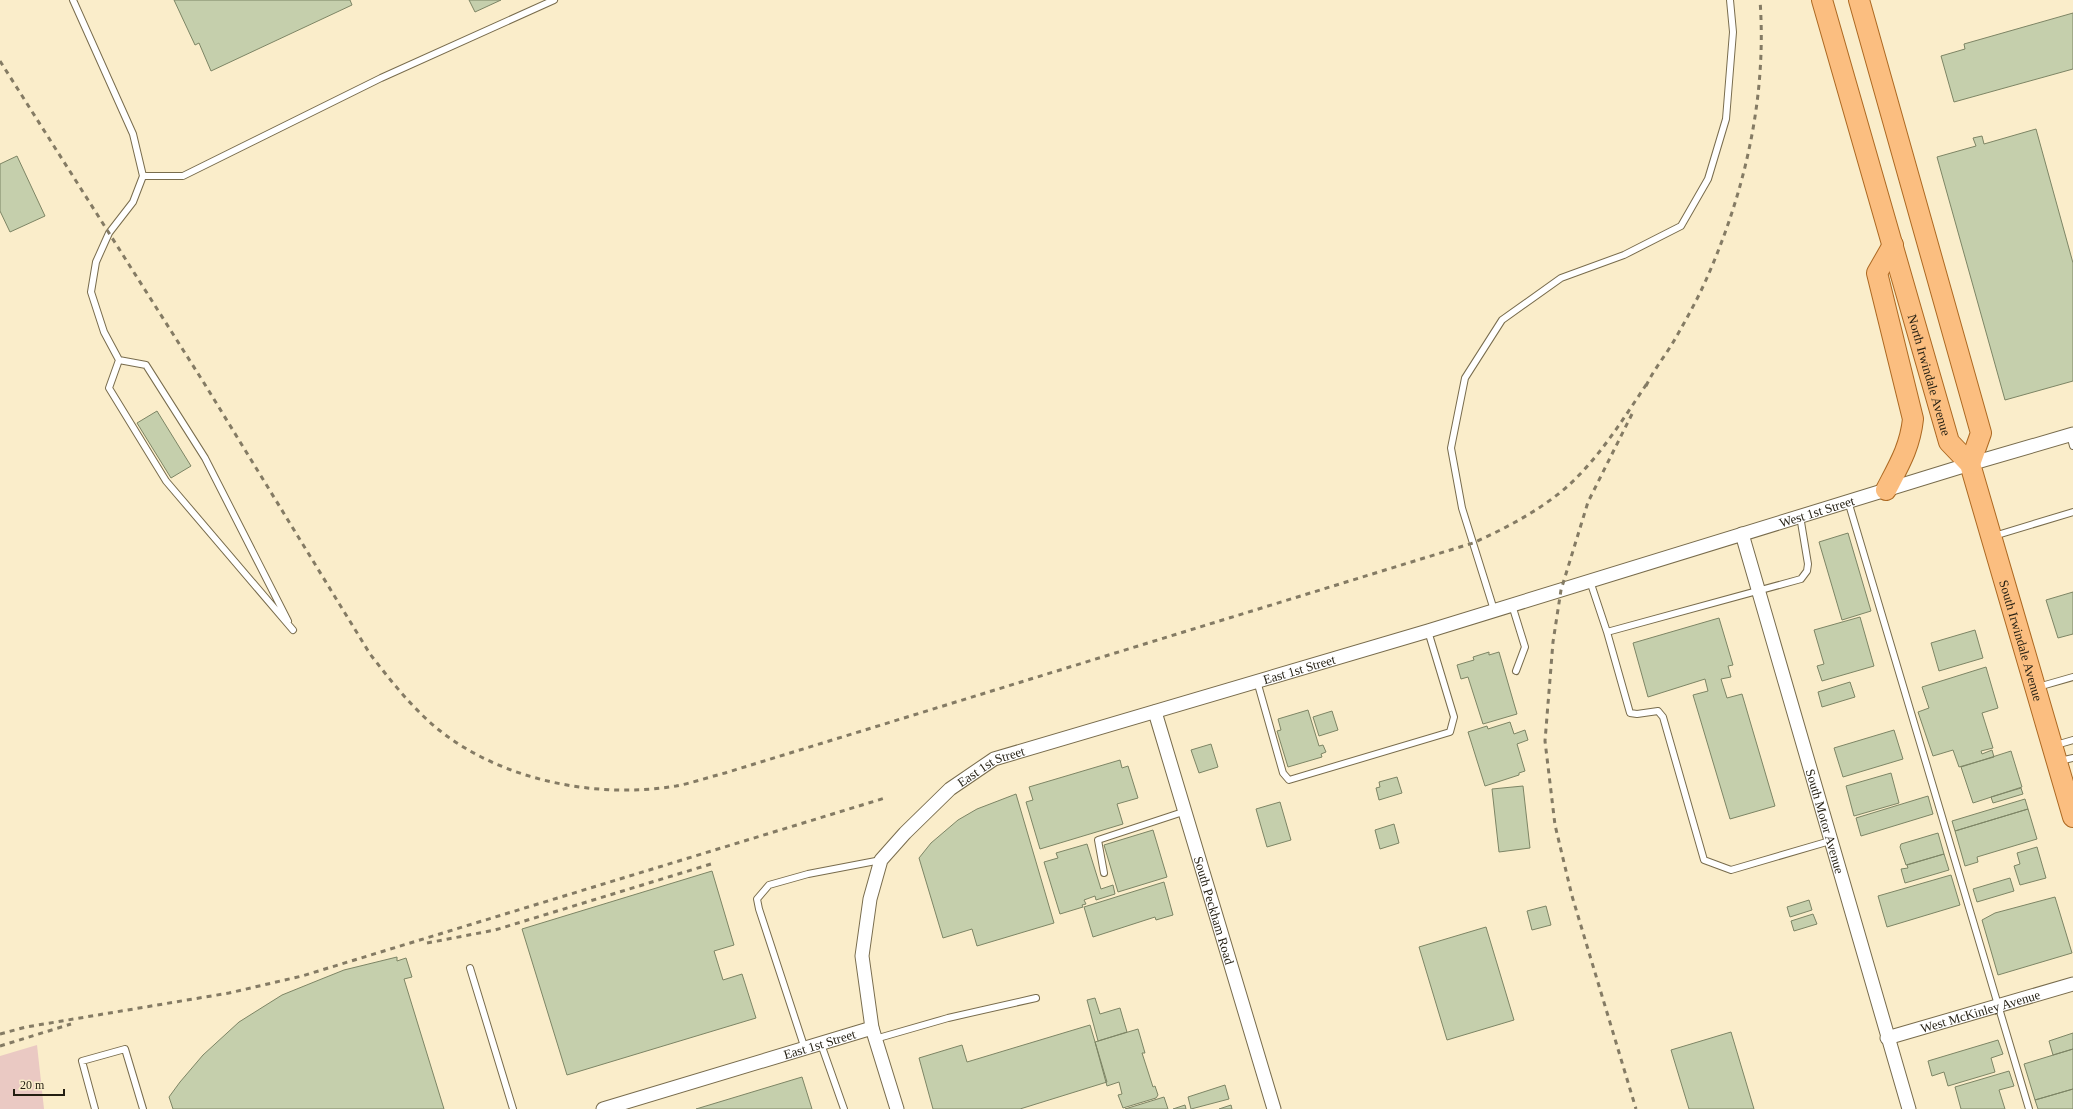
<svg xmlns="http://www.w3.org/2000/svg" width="2073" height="1109" viewBox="0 0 2073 1109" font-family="Georgia,serif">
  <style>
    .green { fill: #eac9c3 }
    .building { fill: #c5cfac; stroke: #7d8565 }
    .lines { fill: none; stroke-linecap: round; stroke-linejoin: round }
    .service-casing { stroke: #786c4d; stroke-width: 8 }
    .minor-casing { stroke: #786c4d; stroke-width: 15 }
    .primary-casing { stroke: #ad6922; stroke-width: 22 }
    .service { stroke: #fff; stroke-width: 6 }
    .minor { stroke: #fff; stroke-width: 13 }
    .primary { stroke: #fbbe80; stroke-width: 20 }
    .rail { stroke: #847b64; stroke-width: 3; stroke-dasharray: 5 5; stroke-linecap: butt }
    .labels { text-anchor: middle; stroke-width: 3.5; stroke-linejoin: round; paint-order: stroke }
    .street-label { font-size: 13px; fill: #231e11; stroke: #faedca }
  </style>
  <rect width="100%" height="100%" fill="#faedca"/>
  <path class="green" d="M37 1045 44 1109H0V1056Z"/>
  <path class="building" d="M174 0H350L352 5 211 71 199 43 195 45Z
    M469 0H501L475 12Z
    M2073 13V69L1954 102 1941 56 1965 49 1964 44Z
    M2036 129 2073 263V381L2005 400 1937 157 1976 146 1973 138 1982 136 1984 144Z
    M17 156 45 216 10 232 0 211V164Z
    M157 411 191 466 171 478 137 423Z
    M1848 533 1871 611 1842 620 1819 542Z
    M2073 592V634L2058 638 2046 600Z
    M1860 617 1874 666 1822 681 1817 666 1824 664 1814 630Z
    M1719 618 1733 665 1728 666 1731 677 1721 679 1727 698 1742 694 1775 806 1730 819 1693 695 1708 691 1705 679 1648 697 1633 643Z
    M1975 630 1983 658 1939 671 1931 643Z
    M1489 652V655L1499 652 1517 714 1483 724 1468 677 1461 679 1457 665 1474 660 1473 657Z
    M1986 667 1998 708 1982 713 1993 748 1981 751 1982 754 1992 750 1994 757 1959 767 1953 750 1933 756 1918 712 1929 708 1922 687Z
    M1850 682 1855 697 1822 707 1818 692Z
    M1308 710 1319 746 1323 745 1326 752 1321 754 1322 757 1288 767 1277 731 1281 730 1278 719Z
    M1332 711 1338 730 1319 736 1313 717Z
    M1510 722 1514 734 1525 730 1528 740 1517 744 1525 771 1519 773V775L1485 786 1468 732 1487 726 1488 729Z
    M1894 730 1903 759 1843 777 1834 748Z
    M1211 744 1218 767 1199 773 1191 750Z
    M2011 751 2022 787 1973 803 1961 767Z
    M1120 760 1122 768 1128 766 1138 798 1117 804 1123 824 1040 849 1026 802 1033 800 1029 787Z
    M1891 773 1899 803 1854 816 1846 786Z
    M1397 777 1402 793 1379 800 1376 788 1380 787 1379 782Z
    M1523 786 1530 848 1499 852 1492 789Z
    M2021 788 2023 794 1993 803 1991 797Z
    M1016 794 1054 923 977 946 972 929 943 938 919 858 931 843 958 820 977 809Z
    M1928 796 1933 814 1861 836 1856 818Z
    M2025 799 2028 809 1955 831 1952 821Z
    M1280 802 1291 840 1267 847 1256 809Z
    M2028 809 2037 839 1977 857 1978 862 1965 866 1955 831Z
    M1394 824 1399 843 1380 849 1375 830Z
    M1153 830 1167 877 1118 892 1104 845Z
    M1938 833 1944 854 1906 865 1900 847 1901 844Z
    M1087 844 1101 889 1113 885 1115 894 1096 900 1095 896 1084 900 1086 904 1082 905 1083 907 1060 914 1044 862 1058 858 1056 853Z
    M2037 847 2046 878 2020 885 2014 866 2020 864 2017 853Z
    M1944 854 1949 870 1905 883 1901 869 1908 868 1907 865Z
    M712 871 734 945 714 951 723 980 742 974 756 1018 567 1075 522 929Z
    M1951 875 1960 905 1887 927 1878 896Z
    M2010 878 2014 891 1977 902 1973 889Z
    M1164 882 1173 915 1156 920 1155 917 1093 937 1084 907Z
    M2055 897 2072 953 1998 975 1982 920 1995 913Z
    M1809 900 1812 910 1790 917 1787 907Z
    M1546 906 1551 925 1532 930 1527 911Z
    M1813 914 1817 924 1794 931 1791 921Z
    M1486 927 1514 1020 1447 1040 1419 947Z
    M397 957V961L406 958 412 977 404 979 444 1109H173L169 1097 180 1082 203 1055 239 1022 282 995 319 980 344 970Z
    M1095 998 1100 1014 1120 1008 1127 1032 1098 1041 1087 1000Z
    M1090 1025 1107 1082 1020 1109H933L919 1058 962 1045 967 1062Z
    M1138 1029 1145 1053H1142L1153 1087 1155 1086 1158 1095 1156 1098 1123 1108 1118 1095 1122 1094 1119 1082 1107 1086 1095 1042Z
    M1731 1032 1754 1109H1689L1671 1050Z
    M2073 1033V1049L2053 1055 2049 1041Z
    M1998 1040 2003 1054 1991 1058 1995 1072 1948 1086 1944 1072 1932 1076 1928 1061Z
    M2073 1049V1089L2035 1100 2024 1064Z
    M2009 1071 2014 1086 1999 1090 2005 1109H1961L1955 1087Z
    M802 1077 812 1109H696Z
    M1225 1085 1229 1099 1191 1109 1188 1097Z
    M2073 1089V1109H2038L2035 1100Z
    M1164 1097 1168 1109H1125Z
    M1185 1105 1186 1109H1173Z
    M1231 1105 1232 1109H1219Z"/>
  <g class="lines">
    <defs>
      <path id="service" d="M73 0 133 134 143 176 133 202 109 233 96 262 91 292 104 332 119 360 109 388 166 481 293 630
        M143 176H183L381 78 554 0
        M119 360 146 365 205 458 288 621
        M2070 435 2073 446
        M1848 501 2029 1109
        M1800 516 1808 564 1807 571 1801 579 1607 632 1630 713 1637 714 1658 711 1663 717 1704 860 1731 870 1830 841
        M1994 536 2073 512
        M1590 581 1607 632
        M1512 605 1525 647 1516 671
        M1494 610 1462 508 1451 448 1465 378 1502 320 1561 278 1624 255 1681 226 1708 179 1726 119 1733 32 1730 0
        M1257 681 1283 773 1289 780 1450 732 1454 717 1428 631
        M2038 687 2073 677
        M2056 745 2073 740
        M2060 761 2073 758
        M1104 873 1098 840 1186 811
        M470 968 513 1109
        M875 1039 948 1018 1036 998
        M821 1044 844 1109
        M805 1049 759 909 757 899 769 885 808 874 881 860
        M95 1109 82 1061 125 1049 143 1109"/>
      <g id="minor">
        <path id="s1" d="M1742 534 1909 1109"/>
        <path id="s2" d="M1155 712 1274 1109"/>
        <path id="s3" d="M1887 1038 2073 984"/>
        <path id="s4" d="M603 1109 872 1028"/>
        <path id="s5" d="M897 1109 872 1028 862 956 870 899 881 860 905 833 950 789 994 759 1428 631 1970 464 2073 434"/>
      </g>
      <g id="primary">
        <path id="s6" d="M1822 0 1949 442 1970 464 2073 817"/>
        <path d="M1859 0 1981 433 1970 464"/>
        <path d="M1886 490C1899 465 1910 447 1913 419L1877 273 1893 245"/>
      </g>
    </defs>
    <use href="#service" class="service-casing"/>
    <use href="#minor" class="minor-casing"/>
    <use href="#primary" class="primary-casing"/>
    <use href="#service" class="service"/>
    <use href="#minor" class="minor"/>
    <use href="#primary" class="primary"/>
    <path class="rail" d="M0 61 204 383 370 654C391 681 412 708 439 730 503 781 597 799 676 786 692 783 709 777 725 773L1473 543C1504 529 1535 513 1562 491 1597 462 1623 419 1648 382
      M1646 386C1654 369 1666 355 1675 339 1686 320 1697 300 1706 280 1745 192 1767 97 1760 0
      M1632 414 1588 502 1561 590 1553 642 1545 741 1555 825 1572 896 1636 1109
      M427 943 495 930 711 864
      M0 1034 26 1027 229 993 302 976 885 798
      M0 1046 71 1024"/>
  </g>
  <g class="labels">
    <g class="street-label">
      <text dy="5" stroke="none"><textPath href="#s6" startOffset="390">North Irwindale Avenue</textPath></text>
      <text dy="5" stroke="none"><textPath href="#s5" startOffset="1267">West 1st Street</textPath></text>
      <text dy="5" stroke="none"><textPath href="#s6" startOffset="674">South Irwindale Avenue</textPath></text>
      <text dy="5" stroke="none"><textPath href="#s5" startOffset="726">East 1st Street</textPath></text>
      <text dy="5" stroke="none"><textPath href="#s5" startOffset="402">East 1st Street</textPath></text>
      <text dy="5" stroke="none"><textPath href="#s1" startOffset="299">South Motor Avenue</textPath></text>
      <text dy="5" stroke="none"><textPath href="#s2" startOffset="207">South Peckham Road</textPath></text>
      <text dy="5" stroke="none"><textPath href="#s3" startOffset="97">West McKinley Avenue</textPath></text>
      <text dy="5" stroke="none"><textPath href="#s4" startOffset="226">East 1st Street</textPath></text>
    </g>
  </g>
  <path d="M14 1089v6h50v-6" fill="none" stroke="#231e11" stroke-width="2"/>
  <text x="20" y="1089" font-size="12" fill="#231e11" stroke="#faedca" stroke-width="3" paint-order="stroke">20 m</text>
</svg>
